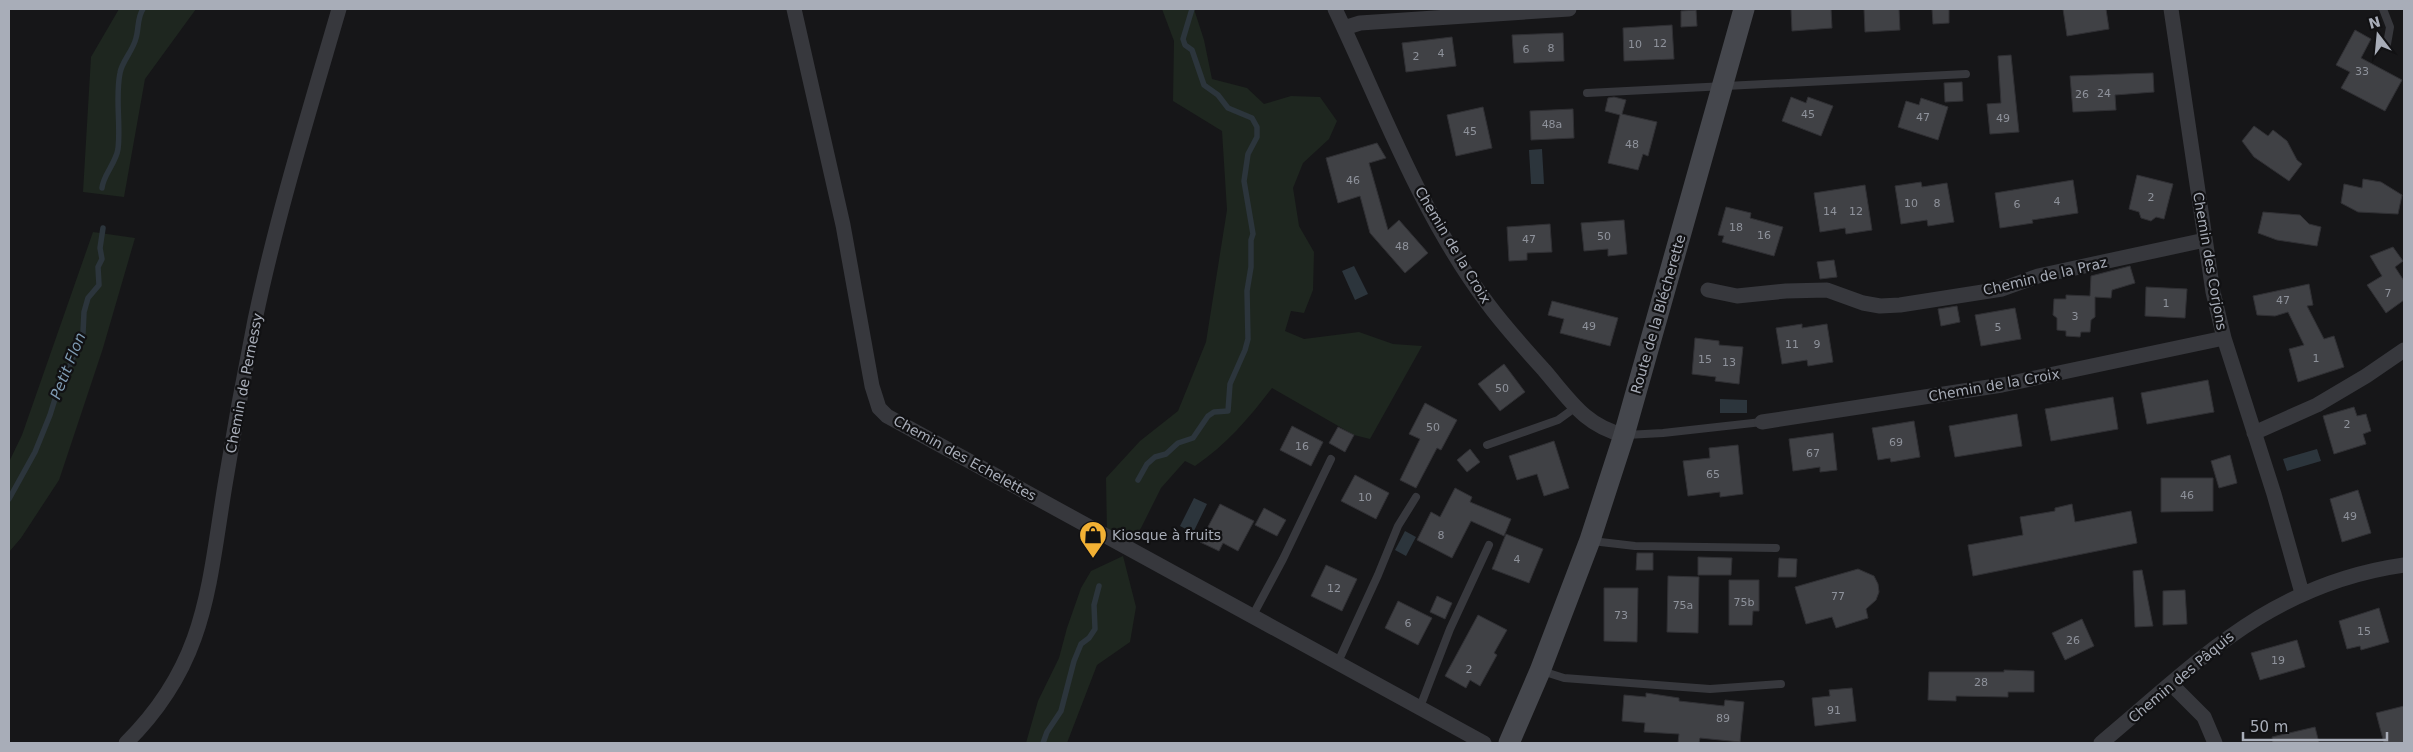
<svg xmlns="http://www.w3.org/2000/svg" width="2413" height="752" viewBox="0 0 2413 752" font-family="'DejaVu Sans',sans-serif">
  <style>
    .green { fill: #1e261f }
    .water { fill: #2c353c }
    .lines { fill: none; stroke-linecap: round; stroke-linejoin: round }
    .stream { stroke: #2c353c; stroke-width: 5.5 }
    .building { fill: #404145; stroke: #303034 }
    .lane { stroke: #37383d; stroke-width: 8 }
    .street { stroke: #37383d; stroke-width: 15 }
    .secondary { stroke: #45474d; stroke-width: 21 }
    .labels { text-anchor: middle; stroke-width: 4.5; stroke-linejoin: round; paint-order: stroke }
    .number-label { font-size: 11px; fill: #8e929b }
    .street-label { font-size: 14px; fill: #a8adb8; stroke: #111113 }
    .poi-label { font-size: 14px; fill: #a8adb8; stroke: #111113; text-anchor: start }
    .water-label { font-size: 15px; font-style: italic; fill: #7f9bb3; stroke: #111113 }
  </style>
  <rect width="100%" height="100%" fill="#161618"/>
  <path class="green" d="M119 9H196L145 79 124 197 83 192 91 57Z
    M1162 9H1194L1204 40 1212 79 1247 88 1264 104 1291 96 1320 97 1337 121 1329 139 1303 163 1293 188 1299 226 1314 252 1313 290 1304 313 1291 311 1285 331 1304 339 1359 332 1393 344 1422 346 1370 439 1354 435 1272 388C1249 418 1226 445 1195 466L1185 461 1161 488 1141 528 1129 544 1107 532 1106 478 1140 441 1178 411 1206 342 1227 210 1222 131 1173 101 1174 41Z
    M93 232 135 238 103 348 59 480 21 538 9 552V462L22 435Z
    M1123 556 1136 607 1130 642 1097 665 1067 743H1026L1038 701 1059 658 1067 628 1081 588 1091 571Z"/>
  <path class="water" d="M1542 149 1544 184H1531L1529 150Z
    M1354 266 1368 294 1355 300 1342 271Z
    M1720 399 1747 400V413H1720Z
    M2317 449 2321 461 2287 471 2283 459Z
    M1194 498 1207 504 1193 533 1180 526Z
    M1405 531 1416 537 1406 556 1395 550Z"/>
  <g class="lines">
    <path class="stream" d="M102 188C103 175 116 163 118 149 121 124 115 98 120 73 122 61 133 51 136 38 139 28 137 18 143 9
      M1138 480 1147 464 1155 457 1166 454 1178 443 1193 438 1208 416 1214 412 1228 411 1230 384 1245 350 1248 339 1247 291 1251 267V240L1253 234 1244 181 1248 154 1257 137V127L1252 118 1228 108 1218 95 1204 85 1192 50 1185 45 1183 39 1192 9
      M9 499 35 452 50 415 60 383 66 375 83 333 84 312 88 298 99 285 98 267 102 259 100 248 103 228
      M1043 743 1047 732 1061 711 1074 661 1081 644 1089 638 1095 629 1094 605 1099 586"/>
  </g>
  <path class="building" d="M1791 9H1831L1832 28 1792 31Z
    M1864 9H1899L1900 30 1865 32Z
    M1932 9H1949V23L1933 24Z
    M2063 9H2106L2109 29 2067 36Z
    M1696 10 1697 26 1681 27V11Z
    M1672 25 1674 59 1624 61 1623 28Z
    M2355 30 2371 39 2361 58 2402 80 2385 111 2341 88 2350 72 2336 65Z
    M1563 33 1564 61 1514 63 1512 35Z
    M1452 37 1456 66 1406 72 1402 43Z
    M2011 55 2019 132 1990 134 1987 104 2001 103 1998 56Z
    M2153 73 2154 92 2115 95 2116 110 2073 112 2070 76Z
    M1962 82 1963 101 1945 102 1944 83Z
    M1614 97 1626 100 1622 114 1657 122 1648 156 1643 154 1638 170 1608 163 1620 115 1605 111 1608 98Z
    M1791 97 1806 103 1808 97 1833 106 1821 136 1782 121Z
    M1921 98 1948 107 1938 140 1898 127 1906 101 1919 105Z
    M1483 107 1492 148 1456 156 1447 115Z
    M1573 109 1574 138 1531 140 1530 111Z
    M2254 126 2268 136 2273 130 2287 141 2297 160 2302 164 2289 181 2254 157 2242 141Z
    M1377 143 1386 158 1369 163 1388 230 1399 220 1428 253 1405 273 1370 233 1360 196 1338 203 1326 158Z
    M2137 175 2173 184 2164 219 2156 217 2151 221 2141 218 2139 212 2129 209Z
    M2363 179 2381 182 2402 195 2398 214 2358 212 2341 203 2344 184 2362 188Z
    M2073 180 2078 213 2032 220 2033 223 2000 228 1995 193Z
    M1921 182 1922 187 1947 183 1954 222 1928 226 1927 220 1901 224 1895 186Z
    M1865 185 1872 230 1846 234 1845 228 1820 232 1814 193Z
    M1726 207 1751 213 1750 218 1783 227 1774 256 1722 242 1724 236 1718 235Z
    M2263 212 2300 215 2309 224 2321 227 2317 246 2277 240 2258 233Z
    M1624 220 1627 254 1608 256V249L1584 251 1581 223Z
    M1550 224 1552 252 1527 253V260L1509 261 1507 227Z
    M2393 247 2403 261 2395 267 2404 281V300L2386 313 2367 285 2382 276 2370 256Z
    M1834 260 1837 277 1820 279 1817 262Z
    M2130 266 2135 283 2112 290 2111 298 2095 297V317L2091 320 2090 332H2081L2080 337 2066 336V331L2057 330V318L2053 315 2054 299H2066V295L2090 296 2091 276Z
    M2309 284 2313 305 2307 306 2324 339 2334 336 2344 367 2298 382 2289 349 2304 345 2288 312 2275 316 2257 315 2253 296Z
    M2146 287 2187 289 2185 318 2145 316Z
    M1552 301 1618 318 1610 346 1560 333 1564 319 1548 315Z
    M1957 306 1960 322 1941 326 1938 309Z
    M2015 308 2021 339 1981 346 1975 315Z
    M1802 324V328L1827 324 1833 362 1808 366 1807 360 1782 364 1776 328Z
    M1695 338 1719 341V345L1743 347 1739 384 1715 381 1716 377 1692 374Z
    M1504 364 1525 392 1500 411 1478 384Z
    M2208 380 2214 412 2147 424 2141 393Z
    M2113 397 2118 429 2051 441 2045 409Z
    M1425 403 1457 420 1441 450 1437 448 1416 488 1400 480 1420 439 1409 434Z
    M2354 407 2357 416 2366 414 2371 431 2363 434 2366 444 2334 454 2323 416Z
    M2017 414 2022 446 1955 457 1949 426Z
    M1914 421 1920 457 1891 462 1890 458 1878 460 1872 428Z
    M1292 426 1323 442 1311 466 1280 450Z
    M1338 427 1354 435 1345 452 1329 443Z
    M1833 433 1837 470 1820 472V467L1793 471 1789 439Z
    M1554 441 1569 488 1544 496 1537 474 1517 480 1509 456Z
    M1738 445 1743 494 1720 497V492L1688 496 1683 461 1710 458 1709 448Z
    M1470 449 1480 462 1467 472 1457 460Z
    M2230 455 2237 483 2219 488 2211 461Z
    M1355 475 1389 493 1376 519 1341 501Z
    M2161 478H2213V511L2161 512Z
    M1455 488 1472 497 1470 502 1511 519 1504 536 1471 521 1452 558 1417 540 1431 512 1440 517Z
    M2358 490 2371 533 2342 542 2330 499Z
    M1220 504 1254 521 1238 551 1223 543 1219 551 1200 542Z
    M2072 504 2075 522 2131 511 2137 543 1973 576 1968 545 2023 535 2020 517 2055 511V508Z
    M1264 508 1286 520 1277 536 1255 525Z
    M1506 534 1543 549 1529 583 1492 569Z
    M1637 553H1653V570H1636Z
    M1698 557 1732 558 1731 575H1698Z
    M1779 558 1797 559 1796 577H1778Z
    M1326 565 1357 579 1342 611 1311 596Z
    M1858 569 1874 576 1878 584 1879 592 1876 600 1866 609 1868 618 1836 628 1832 617 1806 624 1795 587Z
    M2142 570 2153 626 2135 627 2133 571Z
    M1668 576 1699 577 1698 633 1667 632Z
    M1729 580H1759V611H1753L1752 625H1729Z
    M1604 588H1638L1637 642 1604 641Z
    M2185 590 2187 624 2163 625V591Z
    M1437 596 1452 603 1445 619 1430 612Z
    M1398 601 1432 618 1418 645 1385 628Z
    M2379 608 2389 642 2361 650 2360 646 2347 649 2339 621Z
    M1478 615 1507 630 1494 653 1497 655 1480 686 1470 680 1466 688 1445 676Z
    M2082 619 2094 646 2065 660 2052 633Z
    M2297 640 2305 667 2260 680 2251 653Z
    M2004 670 2034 671V692H2008V697L1956 696V701L1928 700 1929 672H2004Z
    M1852 688 1856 721 1815 726 1812 698 1830 696 1829 690Z
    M1646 693 1679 698V701L1724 706 1725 700 1744 702 1740 742 1700 738 1699 743H1678L1679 734 1644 732 1645 723 1622 721 1624 695 1646 697Z
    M2404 706V743H2384L2376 713Z
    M2315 727 2319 743H2273L2272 737Z"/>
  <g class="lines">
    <path class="lane" d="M2383 9 2390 27 2387 44
      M1587 93 1966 74
      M1626 435 1663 433 1762 422
      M1487 445 1558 420 1576 407
      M1592 541 1635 546 1776 548
      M1253 615 1283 559 1331 459
      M1338 662 1378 575 1398 526 1416 497
      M1542 671 1564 678 1683 687 1710 689 1781 684
      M1420 707 1450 629 1489 545"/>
    <path class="street" d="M794 9 843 225 872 386 879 408 887 416 1484 743
      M1335 9C1382 108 1421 215 1488 304 1505 327 1525 349 1544 370 1569 399 1585 426 1624 435
      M2171 9 2213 292 2224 338 2274 494 2302 593
      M1344 28 1360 23 1569 9
      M1708 290 1737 296 1786 291 1827 290 1863 303 1880 306 1900 305 2002 289 2038 276 2205 240
      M1762 422 2002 385 2224 338
      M2254 433 2317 405 2366 376 2404 350
      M2171 684 2204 717 2215 743
      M126 743C206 664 208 589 225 485 234 430 244 375 255 320 277 215 309 112 339 9
      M2101 743C2199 661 2270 584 2404 565"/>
    <path class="secondary" d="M1509 743 1540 671 1590 540 1624 435 1744 9"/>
  </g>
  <defs>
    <symbol id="shop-pin" viewBox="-11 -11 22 30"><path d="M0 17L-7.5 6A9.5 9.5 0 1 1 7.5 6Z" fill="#f2b134" stroke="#111113"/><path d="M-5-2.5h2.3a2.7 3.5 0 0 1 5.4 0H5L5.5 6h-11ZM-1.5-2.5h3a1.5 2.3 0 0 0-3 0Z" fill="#111"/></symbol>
  </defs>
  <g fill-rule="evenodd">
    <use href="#shop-pin" x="1077" y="519" width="32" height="43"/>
  </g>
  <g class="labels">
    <g class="number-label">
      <text x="1660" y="47">12</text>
      <text x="1635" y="48">10</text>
      <text x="1551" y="52">8</text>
      <text x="1526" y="53">6</text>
      <text x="1441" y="57">4</text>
      <text x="1416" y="60">2</text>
      <text x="2362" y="75">33</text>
      <text x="2104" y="97">24</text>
      <text x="2082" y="98">26</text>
      <text x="1808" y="118">45</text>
      <text x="1923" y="121">47</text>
      <text x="2003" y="122">49</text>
      <text x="1552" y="128">48a</text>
      <text x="1470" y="135">45</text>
      <text x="1632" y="148">48</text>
      <text x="1353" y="184">46</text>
      <text x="2151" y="201">2</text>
      <text x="2057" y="205">4</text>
      <text x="1911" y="207">10</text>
      <text x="1937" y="207">8</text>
      <text x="2017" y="208">6</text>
      <text x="1830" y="215">14</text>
      <text x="1856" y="215">12</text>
      <text x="1736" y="231">18</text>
      <text x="1764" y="239">16</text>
      <text x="1604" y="240">50</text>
      <text x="1529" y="243">47</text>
      <text x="1402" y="250">48</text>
      <text x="2388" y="297">7</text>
      <text x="2283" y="304">47</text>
      <text x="2166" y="307">1</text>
      <text x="2075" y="320">3</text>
      <text x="1589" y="330">49</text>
      <text x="1998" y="331">5</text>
      <text x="1792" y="348">11</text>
      <text x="1817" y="348">9</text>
      <text x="2316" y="362">1</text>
      <text x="1705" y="363">15</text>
      <text x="1729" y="366">13</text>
      <text x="1502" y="392">50</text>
      <text x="2347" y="428">2</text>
      <text x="1433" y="431">50</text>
      <text x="1896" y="446">69</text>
      <text x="1302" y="450">16</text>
      <text x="1813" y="457">67</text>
      <text x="1713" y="478">65</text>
      <text x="2187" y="499">46</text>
      <text x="1365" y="501">10</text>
      <text x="2350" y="520">49</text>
      <text x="1441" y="539">8</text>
      <text x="1517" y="563">4</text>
      <text x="1334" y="592">12</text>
      <text x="1838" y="600">77</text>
      <text x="1744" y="606">75b</text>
      <text x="1683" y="609">75a</text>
      <text x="1621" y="619">73</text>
      <text x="1408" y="627">6</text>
      <text x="2364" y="635">15</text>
      <text x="2073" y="644">26</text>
      <text x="2278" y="664">19</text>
      <text x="1469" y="673">2</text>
      <text x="1981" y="686">28</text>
      <text x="1834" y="714">91</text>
      <text x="1723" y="722">89</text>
    </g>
    <g class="street-label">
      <text transform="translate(1453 245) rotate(59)" y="5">Chemin de la Croix</text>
      <text transform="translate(2210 261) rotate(80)" y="5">Chemin des Corjons</text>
      <text transform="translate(2045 276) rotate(-13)" y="5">Chemin de la Praz</text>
      <text transform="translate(1658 314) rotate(-74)" y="5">Route de la Blécherette</text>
      <text transform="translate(244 383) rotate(-79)" y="5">Chemin de Pernessy</text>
      <text transform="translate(1994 385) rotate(-10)" y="5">Chemin de la Croix</text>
      <text transform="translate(965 458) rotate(29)" y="5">Chemin des Echelettes</text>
      <text transform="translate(2181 677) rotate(-40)" y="5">Chemin des Pâquis</text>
    </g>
    <g class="poi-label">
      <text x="1112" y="540">Kiosque à fruits</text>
    </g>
    <g class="water-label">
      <text transform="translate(68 366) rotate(-68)" y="5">Petit Flon</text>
    </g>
  </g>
  <rect width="2413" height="752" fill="none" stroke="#a8adb8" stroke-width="20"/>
  <g transform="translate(2378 35) rotate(344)" stroke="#111113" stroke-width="4" paint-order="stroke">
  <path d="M0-4L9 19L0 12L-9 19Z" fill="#a8adb8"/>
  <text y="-8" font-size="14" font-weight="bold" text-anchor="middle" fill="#a8adb8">N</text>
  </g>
  <path d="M2243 732v8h144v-8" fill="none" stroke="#a8adb8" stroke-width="2.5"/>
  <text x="2250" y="732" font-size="15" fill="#a8adb8" stroke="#111113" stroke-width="4" paint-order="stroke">50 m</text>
</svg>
